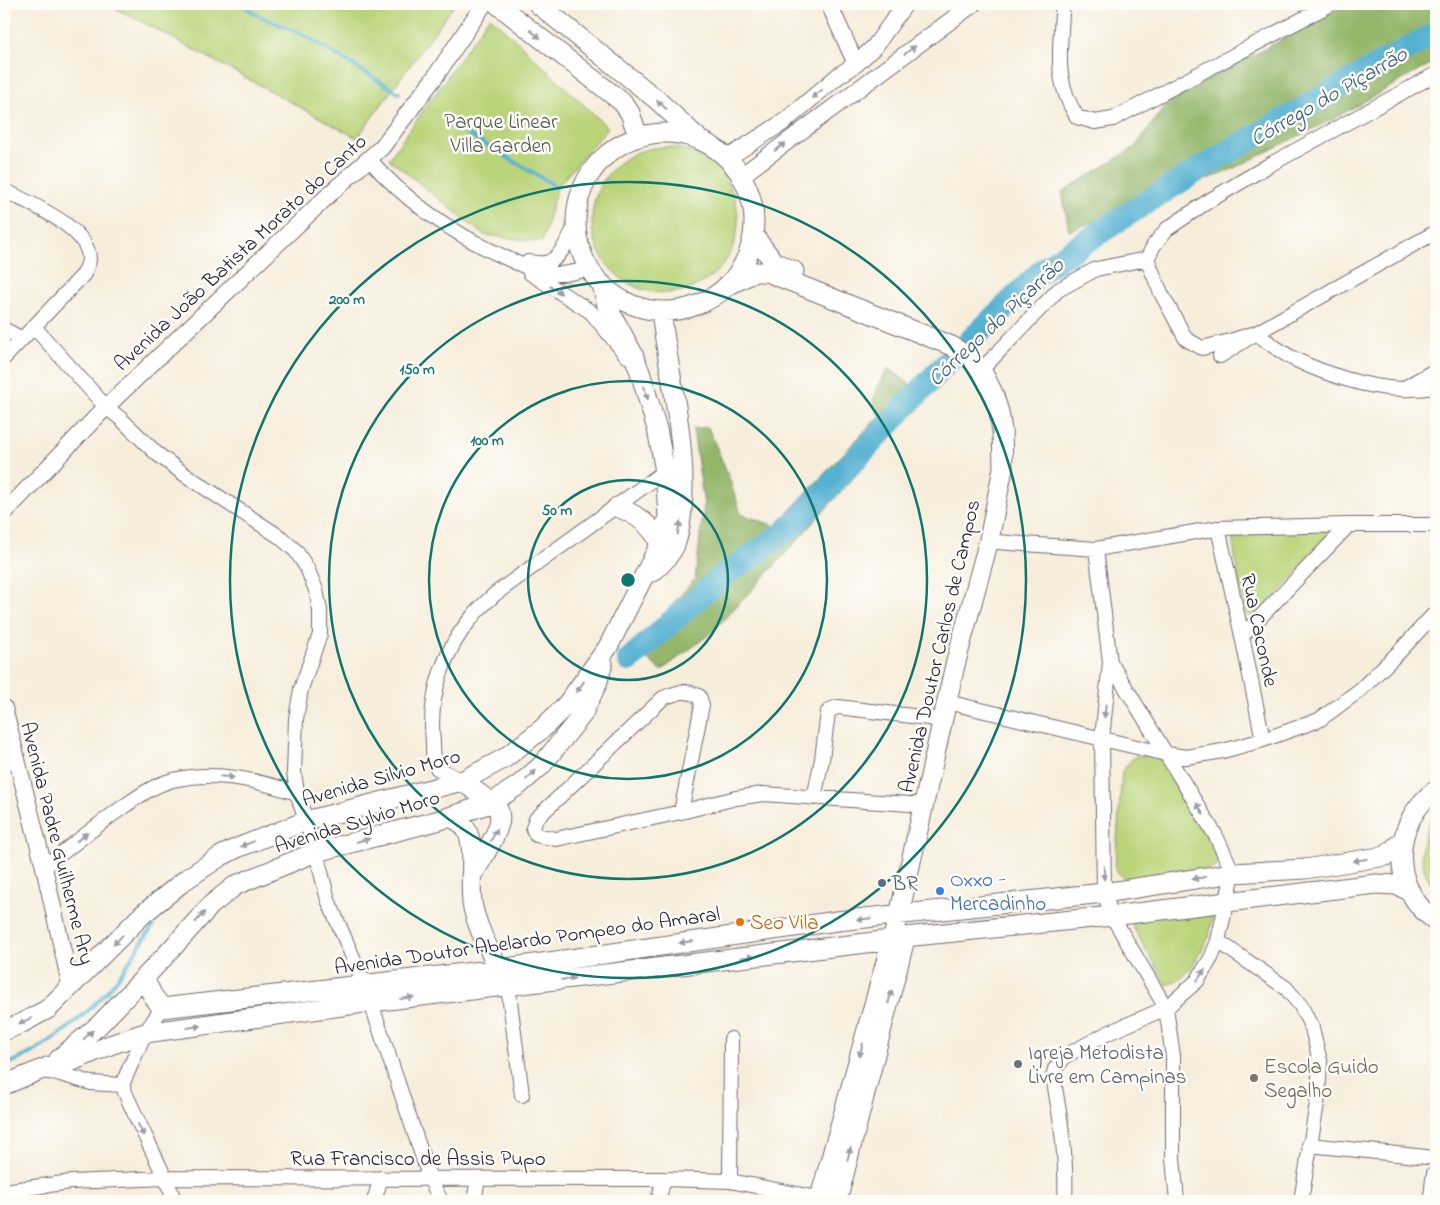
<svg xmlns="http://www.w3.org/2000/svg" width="1440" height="1205" viewBox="0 0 1440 1205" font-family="'Indie Flower',sans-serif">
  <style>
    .green { fill: #bad479; stroke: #6e7b5a }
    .forest { fill: #93b669; stroke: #5a6c52 }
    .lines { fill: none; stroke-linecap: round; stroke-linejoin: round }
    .stream { stroke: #54b1d2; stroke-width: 4 }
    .river { stroke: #54b1d2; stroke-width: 24 }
    .minor-casing { stroke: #6d6973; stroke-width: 16 }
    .tertiary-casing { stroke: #6d6973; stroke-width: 18 }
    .secondary-casing { stroke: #6d6973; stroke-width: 21 }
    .minor { stroke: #fff; stroke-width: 14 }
    .tertiary { stroke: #fff; stroke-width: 16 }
    .secondary { stroke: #fff; stroke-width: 19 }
    .oneway { fill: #9c9ca7 }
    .ring { fill: none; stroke: #0f766e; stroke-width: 2.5 }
    .service-dot { fill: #5c6f8a; stroke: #fdfcf7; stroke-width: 2 }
    .shop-dot { fill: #3f7fe0; stroke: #fdfcf7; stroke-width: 2 }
    .food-dot { fill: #e8710a; stroke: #fdfcf7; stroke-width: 2 }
    .worship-dot { fill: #6b7280; stroke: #fdfcf7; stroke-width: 2 }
    .education-dot { fill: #8d6e63; stroke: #fdfcf7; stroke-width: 2 }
    .labels { text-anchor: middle; stroke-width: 5; stroke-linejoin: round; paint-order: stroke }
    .park-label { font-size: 21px; fill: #50574e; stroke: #fdfcf7 }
    .street-label { font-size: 21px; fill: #22223b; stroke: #fdfcf7 }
    .shop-label { font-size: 21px; fill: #366cbe; stroke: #fdfcf7; text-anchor: start }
    .service-label { font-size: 21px; fill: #4e5e75; stroke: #fdfcf7; text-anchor: start }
    .food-label { font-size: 21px; fill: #c56008; stroke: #fdfcf7; text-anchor: start }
    .worship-label { font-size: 21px; fill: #5b616d; stroke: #fdfcf7; text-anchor: start }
    .education-label { font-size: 21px; fill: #785e54; stroke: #fdfcf7; text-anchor: start }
    .water-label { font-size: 22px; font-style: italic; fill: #365b77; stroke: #fdfcf7 }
    .centre { fill: #0f766e; stroke: #fdfcf7; stroke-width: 2.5 }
    .ring-label { font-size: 15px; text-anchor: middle; font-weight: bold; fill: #0f766e; stroke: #fdfcf7; stroke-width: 5; stroke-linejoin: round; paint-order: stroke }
  </style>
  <rect width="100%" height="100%" fill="#fdfcf7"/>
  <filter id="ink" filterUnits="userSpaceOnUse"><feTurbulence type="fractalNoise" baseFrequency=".02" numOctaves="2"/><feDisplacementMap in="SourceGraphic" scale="10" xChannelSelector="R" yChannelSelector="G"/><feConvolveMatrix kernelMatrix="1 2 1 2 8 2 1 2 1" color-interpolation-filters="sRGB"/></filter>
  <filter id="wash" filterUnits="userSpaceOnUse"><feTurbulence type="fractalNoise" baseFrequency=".0096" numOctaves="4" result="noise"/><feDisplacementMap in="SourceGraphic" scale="20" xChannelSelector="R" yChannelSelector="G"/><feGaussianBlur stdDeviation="1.12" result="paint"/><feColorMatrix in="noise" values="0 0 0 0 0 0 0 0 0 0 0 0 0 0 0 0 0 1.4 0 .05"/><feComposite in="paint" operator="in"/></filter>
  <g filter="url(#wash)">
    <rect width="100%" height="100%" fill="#f7eddb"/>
    <path class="green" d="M106 4H455L357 138 152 27Z
      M490 16 608 128 557 187 542 242 484 235 389 159Z
      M592 220a73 73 0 1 1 146 0a73 73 0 1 1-146 0Z
      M1322 529 1328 533 1330 538 1259 614 1247 615 1244 610 1233 544 1234 532Z
      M1146 755 1157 757 1168 765 1221 859 1219 865 1212 869 1132 879H1124L1115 869 1122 771 1134 757Z
      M1436 812V890C1415 866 1419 837 1436 812Z
      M1215 905 1209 937 1191 968 1182 978 1167 985 1132 926 1135 917Z"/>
    <path class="forest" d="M1347 4H1436V61L1333 119 1224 173 1069 231 1062 192 1135 147 1169 101Z
      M889 368 926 397 767 574 711 633 661 671 635 647 695 579 704 505 693 429 708 427 728 475 741 514 775 526 879 416 873 402 878 385Z"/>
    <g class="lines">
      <path class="stream" d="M242 4 255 14 302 34 399 93
        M448 122 557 187
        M4 1065C43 1052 88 1015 114 983 128 965 140 944 153 926"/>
      <path class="river" d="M629 660 718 580 789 529 940 370 1045 268 1142 205 1206 165 1366 72 1436 33"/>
    </g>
  </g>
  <g filter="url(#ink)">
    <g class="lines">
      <defs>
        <path id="minor" d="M1063 4 1062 13C1060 54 1054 80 1077 117L1095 122 1113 119 1331 4
          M369 159C406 202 452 233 504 257 517 263 532 271 547 273 560 276 576 272 588 269
          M4 190C28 203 89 227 89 259 89 263 86 269 84 274L4 358
          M1147 259 1161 293 1186 339 1202 348 1230 341 1256 333C1268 342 1280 352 1294 359 1325 374 1367 388 1401 389 1413 390 1425 388 1436 387
          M1147 259 1154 245 1167 229 1207 202 1271 164 1436 74
          M528 262C534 262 540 264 545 263 560 261 569 238 575 226
          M530 273 591 312 627 356
          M34 327 106 407 120 418 156 453 184 474 280 537 296 551 307 568 316 590 320 610V634L301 689 296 719 294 772 297 793 316 852 328 900 365 985 430 1179 441 1201
          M4 329 22 339
          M1220 356 1256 333 1436 232
          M987 364 1058 290 1096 269 1147 259
          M1404 388 1436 370
          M1218 528 1242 636 1263 740
          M989 540 997 542 1096 549 1218 528 1349 525H1436
          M1096 549 1110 662 1102 738 1104 893 1112 916 1166 1008 1173 1056V1158L1177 1201
          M1242 636 1349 525
          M947 702 1166 754 1186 757 1223 751 1263 740 1319 720 1360 690 1400 651 1436 612
          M4 762 18 761
          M462 781 437 768C433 759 433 751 433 742 428 697 443 651 473 616 479 608 488 601 495 594L665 471 672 469
          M814 798 822 759 828 712 832 709 838 707 928 718 943 721
          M681 812 702 705 699 696C684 689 679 692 663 698L536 819 533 828 536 835 556 839 681 812 736 798 763 794 924 805
          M44 867C70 847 96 826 123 807 139 796 154 785 173 780 215 770 256 780 297 793
          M1218 941 1286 988 1301 1006 1312 1028 1320 1061 1318 1097 1301 1201
          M508 986 522 1095
          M162 1008 145 1033 122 1085C138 1124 159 1162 175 1201
          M41 1071 57 1073 91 1083 122 1085
          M1309 1145 1436 1158
          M730 1181 731 1039
          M4 1191 71 1182 165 1178 664 1179 730 1181 828 1200
          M374 1201 381 1178
          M474 1201 478 1179
          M658 1201 664 1179
          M1065 1201C1067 1159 1061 1119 1053 1077L1055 1069 1065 1056 1108 1033 1166 1008 1197 981 1211 958 1218 941 1233 873 1216 836 1110 662"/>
        <path id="tertiary" d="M829 4 856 64
          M729 157 785 121 838 76 856 64 875 46 905 4
          M741 176 973 4
          M4 513 106 407 334 190 382 147 435 77 484 4
          M4 708 44 867 71 988"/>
        <path id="secondary" d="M497 4 622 102 630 113 638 136
          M538 4 656 99 697 137
          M576 222a89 89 0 1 1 178 0a89 89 0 1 1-178 0Z
          M754 236 774 262 794 271
          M729 285 755 272H767L952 346 973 361 984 375 993 393 999 412 1002 430 1003 468 989 540 955 665 899 915 819 1201
          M617 507C636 514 652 525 660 544
          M653 572C662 564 670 556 675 545 682 526 683 506 683 485 683 426 668 369 661 311
          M462 781 497 807C500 813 501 820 498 827 494 839 479 866 471 876
          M1436 790C1391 822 1389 889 1436 921
          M449 817C453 819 459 821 463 825 479 842 467 885 473 908 479 933 493 957 504 979
          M144 979 153 996 162 1008 499 969 837 921 1104 893 1233 873 1305 869 1386 856 1403 840
          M4 1031 22 1023 48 1009 142 915 185 880 221 856 237 848 306 821 462 781 505 758 542 729 567 704 608 647 660 544 668 516 665 471 657 429 640 372 633 354 607 306 602 284
          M59 1059 99 1025 166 955 211 905 236 885 316 852 440 820 491 803 519 785 541 766 582 715 597 684 603 663
          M4 1085 50 1066 70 1062 110 1045 145 1033 371 1002 891 940 905 937 1112 916 1376 884 1396 885 1410 891
          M837 1201 905 939
          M1433 1201 1436 1175"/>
      </defs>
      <use href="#minor" class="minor-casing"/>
      <use href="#tertiary" class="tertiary-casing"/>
      <use href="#secondary" class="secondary-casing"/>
      <use href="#minor" class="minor"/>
      <use href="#tertiary" class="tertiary"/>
      <use href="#secondary" class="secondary"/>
    </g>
    <defs><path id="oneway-solid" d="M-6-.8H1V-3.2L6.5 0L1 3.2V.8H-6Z" transform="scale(1.25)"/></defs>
    <g class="oneway">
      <use href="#oneway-solid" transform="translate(535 34) rotate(38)"/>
      <use href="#oneway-solid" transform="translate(910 50) rotate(-37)"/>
      <use href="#oneway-solid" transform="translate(817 94) rotate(140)"/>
      <use href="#oneway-solid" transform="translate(662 105) rotate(-138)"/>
      <use href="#oneway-solid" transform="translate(780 147) rotate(-37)"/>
      <use href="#oneway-solid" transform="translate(556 290) rotate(33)"/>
      <use href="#oneway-solid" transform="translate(646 393) rotate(73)"/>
      <use href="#oneway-solid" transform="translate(679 528) rotate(-78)"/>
      <use href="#oneway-solid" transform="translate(580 687) rotate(126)"/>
      <use href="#oneway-solid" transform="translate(1105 711) rotate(96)"/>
      <use href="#oneway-solid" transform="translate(531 775) rotate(-42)"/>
      <use href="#oneway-solid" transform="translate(227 777) rotate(5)"/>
      <use href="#oneway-solid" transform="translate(1200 809) rotate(-122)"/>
      <use href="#oneway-solid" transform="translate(494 835) rotate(-62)"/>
      <use href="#oneway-solid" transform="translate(82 837) rotate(-38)"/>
      <use href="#oneway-solid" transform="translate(363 840) rotate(-15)"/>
      <use href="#oneway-solid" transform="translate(247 844) rotate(158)"/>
      <use href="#oneway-solid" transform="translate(1360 860) rotate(170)"/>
      <use href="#oneway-solid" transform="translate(1104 873) rotate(89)"/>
      <use href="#oneway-solid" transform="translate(1199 878) rotate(171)"/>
      <use href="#oneway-solid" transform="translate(200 917) rotate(-48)"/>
      <use href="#oneway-solid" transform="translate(864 919) rotate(174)"/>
      <use href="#oneway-solid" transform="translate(118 940) rotate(134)"/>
      <use href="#oneway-solid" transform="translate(686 942) rotate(172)"/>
      <use href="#oneway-solid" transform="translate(747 957) rotate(-6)"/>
      <use href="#oneway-solid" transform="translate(1201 975) rotate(-56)"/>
      <use href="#oneway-solid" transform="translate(568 979) rotate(-7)"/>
      <use href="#oneway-solid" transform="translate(890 997) rotate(-75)"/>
      <use href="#oneway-solid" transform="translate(407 998) rotate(-7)"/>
      <use href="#oneway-solid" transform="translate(25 1021) rotate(154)"/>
      <use href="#oneway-solid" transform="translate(194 1027) rotate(-8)"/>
      <use href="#oneway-solid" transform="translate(88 1035) rotate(-43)"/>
      <use href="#oneway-solid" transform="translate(861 1050) rotate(106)"/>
      <use href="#oneway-solid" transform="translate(141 1130) rotate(64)"/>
      <use href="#oneway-solid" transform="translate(849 1154) rotate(-75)"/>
    </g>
  </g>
  <g class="ring">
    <circle cx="628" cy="580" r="100"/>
    <circle cx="628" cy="580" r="199"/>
    <circle cx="628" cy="580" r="299"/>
    <circle cx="628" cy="580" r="398"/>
  </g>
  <circle class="service-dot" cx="882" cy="883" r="5"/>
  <circle class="shop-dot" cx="940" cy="891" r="5"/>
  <circle class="food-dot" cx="740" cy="922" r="5"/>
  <circle class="worship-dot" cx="1018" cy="1064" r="5"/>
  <circle class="education-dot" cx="1254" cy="1078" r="5"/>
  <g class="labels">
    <g class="park-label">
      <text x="501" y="128">Parque Linear<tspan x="501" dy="24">Villa Garden</tspan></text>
    </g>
    <g class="street-label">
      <text transform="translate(240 252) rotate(-43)" y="7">Avenida João Batista Morato do Canto</text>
      <text transform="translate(1260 630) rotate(78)" y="7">Rua Caconde</text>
      <text transform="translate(939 646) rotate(-77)" y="7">Avenida Doutor Carlos de Campos</text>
      <text transform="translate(381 777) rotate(-16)" y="7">Avenida Silvio Moro</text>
      <text transform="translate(357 821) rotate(-17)" y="7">Avenida Sylvio Moro</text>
      <text transform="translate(58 843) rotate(76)" y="7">Avenida Padre Guilherme Ary</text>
      <text transform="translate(527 940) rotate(-8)" y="7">Avenida Doutor Abelardo Pompeo do Amaral</text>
      <text x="418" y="1165">Rua Francisco de Assis Pupo</text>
    </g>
    <g class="shop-label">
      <text x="950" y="886">Oxxo -<tspan x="950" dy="24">Mercadinho</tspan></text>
    </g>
    <g class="service-label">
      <text x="892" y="890">BR</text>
    </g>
    <g class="food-label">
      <text x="750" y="929">Seo Vila</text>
    </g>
    <g class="worship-label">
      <text x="1028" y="1059">Igreja Metodista<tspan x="1028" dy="24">Livre em Campinas</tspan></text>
    </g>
    <g class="education-label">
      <text x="1264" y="1073">Escola Guido<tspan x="1264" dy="24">Segalho</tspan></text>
    </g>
    <g class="water-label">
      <text transform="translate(1328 95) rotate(-30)" y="8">Córrego do Piçarrão</text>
      <text transform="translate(995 321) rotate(-43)" y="8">Córrego do Piçarrão</text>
    </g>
  </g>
  <circle cx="628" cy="580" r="8" class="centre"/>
  <g class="ring-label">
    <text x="347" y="304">200 m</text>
    <text x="417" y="374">150 m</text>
    <text x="487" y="445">100 m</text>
    <text x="557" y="515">50 m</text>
  </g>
  <rect width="1440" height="1205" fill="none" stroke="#fdfcf7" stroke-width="20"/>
</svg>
